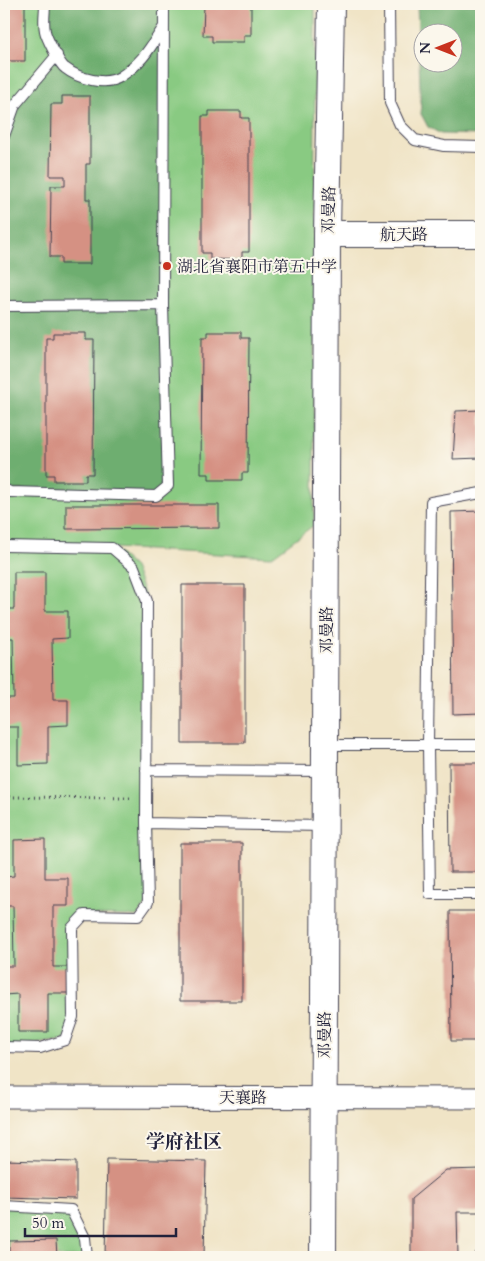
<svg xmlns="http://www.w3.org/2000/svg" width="485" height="1261" viewBox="0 0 485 1261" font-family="Cardo,'Noto Serif SC',serif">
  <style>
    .green { fill: #89ca82; stroke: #56765e }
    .forest { fill: #6eae70; stroke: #486856; fill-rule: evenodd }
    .building { fill: #d59183 }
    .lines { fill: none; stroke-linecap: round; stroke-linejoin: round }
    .service-casing { stroke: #413f50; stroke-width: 12 }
    .minor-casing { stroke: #413f50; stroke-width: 23 }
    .tertiary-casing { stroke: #413f50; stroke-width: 28 }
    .path { stroke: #413f50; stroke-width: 3; stroke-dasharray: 1 4; stroke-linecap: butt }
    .service { stroke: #fff; stroke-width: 10 }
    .minor { stroke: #fff; stroke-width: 21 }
    .tertiary { stroke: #fff; stroke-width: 26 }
    .poi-dot { fill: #c8321e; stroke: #fbf7ec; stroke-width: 2 }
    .labels { text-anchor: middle; stroke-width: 4; stroke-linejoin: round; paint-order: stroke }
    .street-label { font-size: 16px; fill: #22223b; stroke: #fbf7ec }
    .poi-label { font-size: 16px; fill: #22223b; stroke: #fbf7ec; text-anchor: start }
    .quarter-label { font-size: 19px; font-weight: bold; fill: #22223b; stroke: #fbf7ec }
  </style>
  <rect width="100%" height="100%" fill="#fbf7ec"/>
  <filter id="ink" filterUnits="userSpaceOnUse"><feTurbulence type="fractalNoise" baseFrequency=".02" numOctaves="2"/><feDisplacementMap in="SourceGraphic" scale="10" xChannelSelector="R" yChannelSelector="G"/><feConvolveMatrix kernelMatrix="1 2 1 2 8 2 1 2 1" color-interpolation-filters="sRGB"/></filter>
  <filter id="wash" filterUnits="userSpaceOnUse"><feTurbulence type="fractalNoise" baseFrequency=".0096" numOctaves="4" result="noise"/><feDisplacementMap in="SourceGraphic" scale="20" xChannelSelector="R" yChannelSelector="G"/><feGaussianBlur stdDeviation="1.12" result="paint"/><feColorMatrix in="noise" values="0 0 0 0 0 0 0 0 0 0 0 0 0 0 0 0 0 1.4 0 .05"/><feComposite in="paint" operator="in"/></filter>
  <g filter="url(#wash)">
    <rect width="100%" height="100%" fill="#f0e4c6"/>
    <path class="green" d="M4 4H315L314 525 271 557 113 548 134 567 147 601 148 902 138 916 84 915 72 928 73 1017 65 1040 4 1048Z
      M4 1206 71 1210 87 1257H4Z"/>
    <path class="forest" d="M45 4H164L168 486 156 496 4 489V136L15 105 57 55 45 32Z
      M417 4H481V135L441 134 428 127 421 114ZM422 32H452V62H422Z"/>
    <g id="blocks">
      <path class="building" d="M4 4H25V61H4Z
        M204 4H251V35H244V42H212V36H203Z
        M62 96H90V164H86V199H90V264H61V257H50L51 186H65V176H50L51 104H62Z
        M209 111H241V118H249V252H242V260L210 259V253H202V116H209Z
        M208 332H241V338H249L248 473H242V480H209V474H201L202 337H208Z
        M53 333H86V340H94L93 474H86V481H54V475H46V338H53Z
        M481 410V458L453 459 456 411Z
        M66 505H219V528L66 529Z
        M481 511V713L453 714 451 512Z
        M14 572H45V611H68V638L52 639 53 700H68V725L48 726V764L18 765V727H4V698H14L13 638H4V609H14Z
        M182 585H245V743H182Z
        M449 763H481V872H450Z
        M45 839V878H68V906H53V967H68L69 993H48V1032H18V994L4 995V966H14L13 906H4V877L14 876V840Z
        M180 843H242V1001H180Z
        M450 911H481V1041H451Z
        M107 1159 206 1161 204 1257H105Z
        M4 1160 76 1162V1199L4 1197Z
        M481 1169V1212H457L458 1257H411V1199L446 1170Z
        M56 1240 57 1257H9V1241Z"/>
    </g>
  </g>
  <g filter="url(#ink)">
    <use href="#blocks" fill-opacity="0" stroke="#413f50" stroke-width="1"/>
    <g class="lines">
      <defs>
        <path id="service" d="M45 4C45 12 43 22 45 31 46 37 60 65 65 68 79 79 105 86 120 77 142 63 150 48 163 28
          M389 4 390 103 400 125 415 140 444 146 481 147
          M4 136 15 105 57 55
          M4 306 163 305 164 4
          M4 489 10 492 156 496 168 486 163 305
          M481 493 431 502 428 745 430 894H481
          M4 546 112 548 134 567 147 601 146 823 148 902 138 916 84 915 72 928 73 1017 65 1040 40 1048 4 1047
          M326 745H481
          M146 770 325 771
          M146 823 325 826
          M4 1206 71 1210 85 1238 87 1257
          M479 1257 481 1255"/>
        <path id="minor" d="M4 1097 481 1098"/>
        <path id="tertiary" d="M327 234H481
          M323 1257 327 234 331 4"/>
      </defs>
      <use href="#service" class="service-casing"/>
      <use href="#minor" class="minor-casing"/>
      <use href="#tertiary" class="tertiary-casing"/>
      <path class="path" d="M4 797 133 798"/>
      <use href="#service" class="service"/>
      <use href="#minor" class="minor"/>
      <use href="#tertiary" class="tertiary"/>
    </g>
  </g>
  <circle class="poi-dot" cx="167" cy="266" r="5"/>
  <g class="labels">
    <g class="street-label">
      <text transform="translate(328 210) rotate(-89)" y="6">邓曼路</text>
      <text x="404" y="240">航天路</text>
      <text transform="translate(326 630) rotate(-90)" y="6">邓曼路</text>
      <text transform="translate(324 1035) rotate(-90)" y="6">邓曼路</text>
      <text x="243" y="1103">天襄路</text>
    </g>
    <g class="poi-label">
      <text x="177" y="272">湖北省襄阳市第五中学</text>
    </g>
    <g class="quarter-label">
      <text x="184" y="1148">学府社区</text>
    </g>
  </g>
  <rect width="485" height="1261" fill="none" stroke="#fbf7ec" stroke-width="20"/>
  <g transform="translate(438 48) rotate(270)"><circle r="24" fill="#fbf7ec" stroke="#a4a2a5"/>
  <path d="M0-4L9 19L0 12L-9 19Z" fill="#c8321e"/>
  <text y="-8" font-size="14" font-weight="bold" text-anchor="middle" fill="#22223b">N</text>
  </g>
  <path d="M25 1228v8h151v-8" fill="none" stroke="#22223b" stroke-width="2.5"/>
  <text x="32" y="1228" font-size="15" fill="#22223b" stroke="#fbf7ec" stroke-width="4" paint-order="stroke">50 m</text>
</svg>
